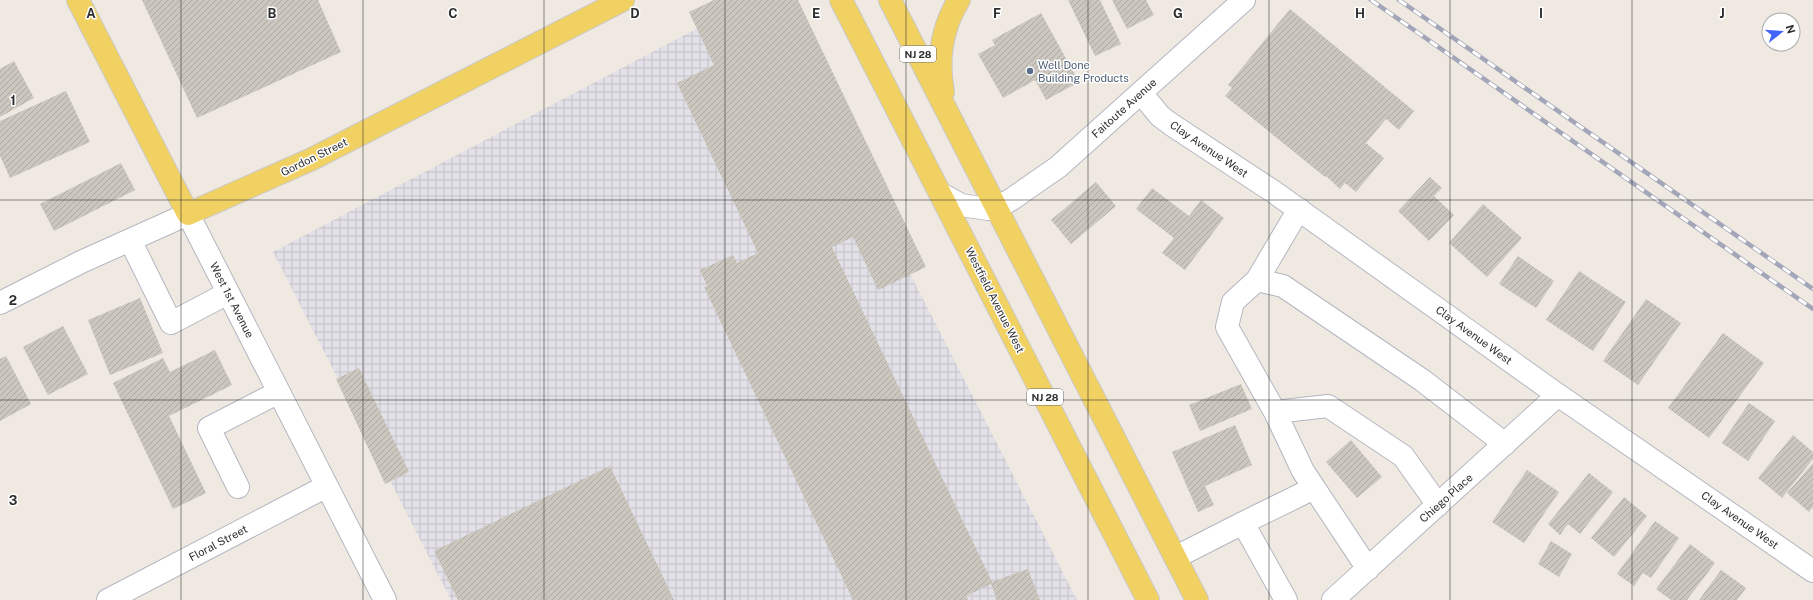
<svg xmlns="http://www.w3.org/2000/svg" width="1813" height="600" viewBox="0 0 1813 600" font-family="'Public Sans',sans-serif">
  <style>
    .industrial { fill: url(#industrial-grid) }
    .building { fill: url(#building-hatch) }
    .lines { fill: none; stroke-linecap: round; stroke-linejoin: round }
    .minor-casing { stroke: #b4b7c1; stroke-width: 24 }
    .major-casing { stroke: #c9c9c9; stroke-width: 24 }
    .minor { stroke: #fff; stroke-width: 22 }
    .major { stroke: #f2d163; stroke-width: 22 }
    .rail-casing { stroke: #a3a6b8; stroke-width: 4.5 }
    .rail { stroke: #fff; stroke-width: 3; stroke-dasharray: 9; stroke-linecap: butt }
    .grid { fill: none; stroke: #2e2e2e; stroke-width: 1; stroke-opacity: 0.55 }
    .service-dot { fill: #5c6f8a; stroke: #fff; stroke-width: 1.5 }
    .labels { text-anchor: middle; stroke-width: 3; stroke-linejoin: round; paint-order: stroke }
    .shield { fill: #fff; stroke: #6d6d6d; stroke-width: 1 }
    .shield-label { font-size: 10px; font-weight: bold; fill: #2e2e2e }
    .service-label { font-size: 11px; fill: #4e5e75; stroke: #fff; text-anchor: start }
    .street-label { font-size: 11px; fill: #2e2e2e; stroke: #fff }
    .grid-label { font-size: 13px; text-anchor: middle; font-weight: bold; fill: #2e2e2e; stroke: #fff; stroke-width: 3; stroke-linejoin: round; paint-order: stroke }
  </style>
  <defs>
    <pattern id="industrial-grid" width="8" height="8" patternUnits="userSpaceOnUse"><rect width="8" height="8" fill="#e3e1e8"/><path d="M0 4h8M4 0v8" fill="none" stroke="#c3c1c7"/></pattern>
    <pattern id="building-hatch" width="6" height="6" patternUnits="userSpaceOnUse"><rect width="6" height="6" fill="#cbc7bf"/><path d="M-1 1l2-2M0 6l6-6M5 7l2-2" fill="none" stroke="#afaba4"/></pattern>
  </defs>
  <rect width="100%" height="100%" fill="#efe9e1"/>
  <path class="industrial" d="M751 0H770L1077 600H451L273 252Z"/>
  <path class="building" d="M142 0H318L341 52 197 118Z
    M714 0H798L926 267 878 290 853 237 832 247 992 582 1028 569 1040 600H997L991 584 966 596 968 600H853L704 287 707 286 700 270 733 255 737 263 758 253 677 83 714 65 689 12Z
    M1068 0H1100L1121 44 1095 56Z
    M1112 0H1146L1154 15 1127 29Z
    M1290 9 1414 111 1399 130 1386 119 1366 143 1384 158 1356 192 1345 183 1340 189 1326 176 1325 177 1225 96 1232 88 1228 85Z
    M1041 13 1079 82 1046 100 1035 80 1003 98 978 54 995 45 992 40Z
    M14 61 34 98 0 117V69Z
    M66 91 90 142 10 178 0 156V121Z
    M121 163 135 190 54 231 40 204Z
    M1430 177 1442 188 1434 196 1454 215 1429 241 1398 211Z
    M1096 182 1116 206 1071 244 1051 220Z
    M1152 188 1189 216 1201 200 1224 218 1185 270 1162 253 1174 238 1136 209Z
    M1483 204 1522 238 1487 277 1449 243Z
    M1518 256 1554 281 1536 308 1499 284Z
    M1579 271 1626 302 1593 351 1546 320Z
    M140 298 163 353 110 375 88 320Z
    M1646 299 1681 323 1638 385 1603 361Z
    M63 326 88 374 48 395 23 347Z
    M1723 333 1764 363 1709 438 1668 408Z
    M215 350 232 385 169 416 206 493 173 509 113 383 163 358 170 372Z
    M6 356 31 404 0 421V359Z
    M359 368 409 472 385 484 336 379Z
    M1241 384 1252 409 1200 431 1189 405Z
    M1749 403 1775 421 1748 461 1722 443Z
    M1235 425 1252 465 1205 486 1214 505 1198 512 1172 452Z
    M1793 435 1813 452V459L1782 498 1758 478Z
    M1351 440 1382 477 1357 498 1326 462Z
    M1813 463V507L1809 512 1787 493Z
    M610 466 674 600H458L434 551Z
    M1527 470 1559 492 1524 543 1492 522Z
    M1589 473 1613 492 1580 534 1568 524 1560 535 1548 524Z
    M1624 497 1647 516 1614 557 1591 538Z
    M1655 521 1679 538 1651 578 1643 573 1634 586 1617 574Z
    M1551 541 1572 554 1559 577 1538 564Z
    M1690 544 1715 563 1687 600H1671L1656 589Z
    M1721 570 1746 588 1737 600H1699Z"/>
  <g class="lines">
    <defs>
      <path id="minor" d="M1141 93 1160 116 1172 125 1274 192 1558 395 1813 571
        M941 194 961 205 988 209 998 207 1012 199 1058 167 1244 0
        M130 240 171 323 228 293
        M1257 280 1299 209
        M0 303 81 262 188 214 385 600
        M1275 412 1328 406 1403 456 1438 505
        M238 487 209 428 279 392
        M1243 523 1314 488
        M1176 557 1243 523 1286 600
        M1368 569 1303 471 1275 412 1227 327 1233 302 1257 280 1283 286 1422 380 1505 444
        M108 600 327 486
        M1333 600 1558 395"/>
      <path id="major" d="M78 0 188 214 312 159 623 0
        M841 0 1148 600
        M890 0 1197 600
        M943 92C937 59 941 29 959 0"/>
    </defs>
    <use href="#minor" class="minor-casing"/>
    <use href="#major" class="major-casing"/>
    <use href="#minor" class="minor"/>
    <use href="#major" class="major"/>
    <defs>
      <path id="rail" d="M1371 0 1813 309
        M1399 0 1813 289"/>
    </defs>
    <use href="#rail" class="rail-casing"/>
    <use href="#rail" class="rail"/>
  </g>
  <path class="grid" d="M181 0V600M363 0V600M544 0V600M725 0V600M906 0V600M1088 0V600M1269 0V600M1450 0V600M1632 0V600M0 200H1813M0 400H1813"/>
  <circle class="service-dot" cx="1030" cy="71" r="4"/>
  <g class="labels">
    <g class="shield">
      <rect x="900" y="46" width="36" height="16" rx="3"/>
      <rect x="1027" y="389" width="36" height="16" rx="3"/>
    </g>
    <g class="shield-label">
      <text x="918" y="58">NJ 28</text>
      <text x="1045" y="401">NJ 28</text>
    </g>
    <g class="service-label">
      <text x="1038" y="69">Well Done<tspan x="1038" dy="13">Building Products</tspan></text>
    </g>
    <g class="street-label">
      <text transform="translate(1124 108) rotate(-42)" y="4">Faitoute Avenue</text>
      <text transform="translate(1209 149) rotate(34)" y="4">Clay Avenue West</text>
      <text transform="translate(314 157) rotate(-26)" y="4">Gordon Street</text>
      <text transform="translate(232 300) rotate(63)" y="4">West 1st Avenue</text>
      <text transform="translate(995 300) rotate(63)" y="4">Westfield Avenue West</text>
      <text transform="translate(1474 335) rotate(36)" y="4">Clay Avenue West</text>
      <text transform="translate(1446 498) rotate(-42)" y="4">Chiego Place</text>
      <text transform="translate(1740 520) rotate(35)" y="4">Clay Avenue West</text>
      <text transform="translate(218 543) rotate(-28)" y="4">Floral Street</text>
    </g>
  </g>
  <g class="grid-label">
    <text x="91" y="18">A</text>
    <text x="272" y="18">B</text>
    <text x="453" y="18">C</text>
    <text x="635" y="18">D</text>
    <text x="816" y="18">E</text>
    <text x="997" y="18">F</text>
    <text x="1178" y="18">G</text>
    <text x="1360" y="18">H</text>
    <text x="1541" y="18">I</text>
    <text x="1722" y="18">J</text>
    <text x="13" y="105">1</text>
    <text x="13" y="305">2</text>
    <text x="13" y="505">3</text>
  </g>
  <g transform="translate(1781 32) rotate(73)"><circle r="19" fill="#ffffff" stroke="#ababab"/>
  <path d="M0-3L7 15L0 10L-7 15Z" fill="#4264fb"/>
  <text y="-6" font-size="11" font-weight="bold" text-anchor="middle" fill="#2e2e2e">N</text>
  </g>
</svg>
